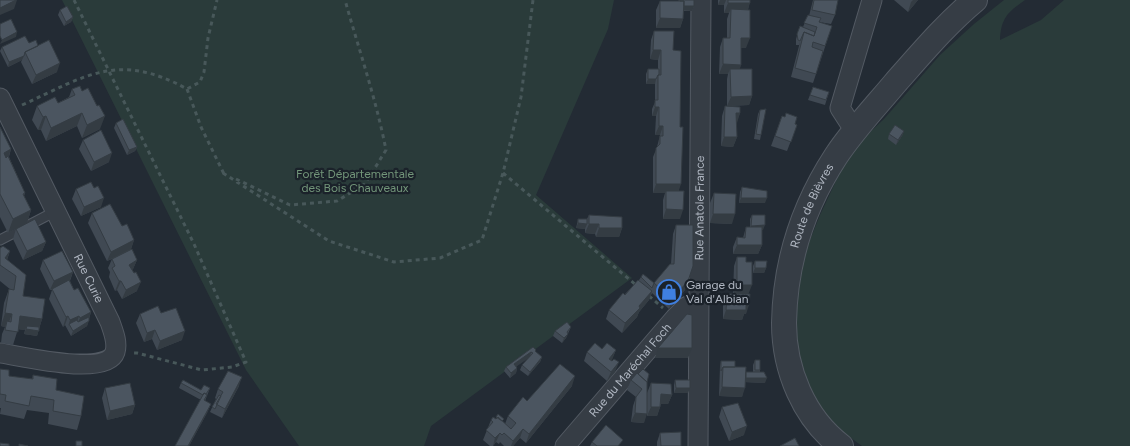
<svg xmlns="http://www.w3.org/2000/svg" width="1130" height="446" viewBox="0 0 1130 446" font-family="Figtree,sans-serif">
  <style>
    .green { fill: #2a3b3a }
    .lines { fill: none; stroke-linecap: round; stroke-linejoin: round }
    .service-casing { stroke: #535a63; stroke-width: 11 }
    .minor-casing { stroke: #535a63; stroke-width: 21 }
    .tertiary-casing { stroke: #535a63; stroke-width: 26 }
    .path { stroke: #48585a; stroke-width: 3; stroke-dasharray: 4 4; stroke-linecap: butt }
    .service { stroke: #363d45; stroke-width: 9 }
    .minor { stroke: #363d45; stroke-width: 19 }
    .tertiary { stroke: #363d45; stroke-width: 24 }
    .wall { fill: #404953 }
    .shaded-wall { fill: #343c43 }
    .building { fill: #4b5560; stroke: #343c43 }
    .labels { text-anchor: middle; stroke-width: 4.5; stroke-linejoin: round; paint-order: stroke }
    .park-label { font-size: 12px; fill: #729579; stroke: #1b222a }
    .street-label { font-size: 12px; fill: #b0b7c2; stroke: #1b222a }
    .poi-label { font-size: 12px; fill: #b0b7c2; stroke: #1b222a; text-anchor: start }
  </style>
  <rect width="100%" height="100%" fill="#232b34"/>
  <path class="green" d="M62 0H614L608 29 536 195 632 278 431 426 424 446H299L246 370Z
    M1004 0H1025C1008 12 1001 18 1000 40L1041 20 1064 0H1130V446H862L833 425 812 398 794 347V300L806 250 820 215 850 151 884 119 940 55 974 24Z"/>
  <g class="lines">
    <defs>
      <path id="service" d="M0 240 56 211"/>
      <g id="minor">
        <path id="s1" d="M0 98 110 322C113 331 118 342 115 352 107 377 21 356 0 353"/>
        <path d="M857 128 849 122 840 108 872 0"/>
        <path id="s2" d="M565 446 675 318 686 307 700 300"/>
        <path id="s3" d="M698 446 701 0"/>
      </g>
      <g id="tertiary">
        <path id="s4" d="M841 446C804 418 784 370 784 323 785 262 802 208 836 156 854 129 876 106 896 82 921 54 946 24 975 0"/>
      </g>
    </defs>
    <use href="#service" class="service-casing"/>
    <use href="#minor" class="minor-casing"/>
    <use href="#tertiary" class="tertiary-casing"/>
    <path class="path" d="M74 0 194 244 246 362 232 367 202 370 137 353H131
      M187 89 201 127 224 174
      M22 105C86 76 118 51 187 89L200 82 204 72 208 38 217 0
      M223 173 329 241 394 262 440 258 482 240 503 173 521 97 533 0
      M503 173 636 285
      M236 179 290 205 337 201 365 184 386 150C376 99 359 50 345 0
      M649 296 663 308"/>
    <use href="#service" class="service"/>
    <use href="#minor" class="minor"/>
    <use href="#tertiary" class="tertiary"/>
  </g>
  <path class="wall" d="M679 0H694V6L692 11H683V19L680 28H656V10L660 1H678Z
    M718 0H750L748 10 746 48H741V65L739 69 752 96 749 105 727 106V79L728 74H719L720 47 723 38H727V19L729 13H724V5H718Z
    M813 0H838L835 15 831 24 819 22 832 26 813 83 791 77 800 42 799 45H796V39L800 26 803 27 808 15 809 16Z
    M894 0H918L908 12Z
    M60 10 73 17 71 22 64 26 58 15Z
    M654 31 673 50 680 219H663V200L665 193H653V157L657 147 660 135H655L656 116H652V109L655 102V84H646V74L648 69H658V60L650 59 651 40Z
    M29 43 38 46 57 72 32 84 21 62 22 60 8 67 0 51 2 47Z
    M813 87 829 92 825 105 808 100Z
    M72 89 100 129 82 138 77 126 46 141 41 130H38L32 120 37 106 58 103 69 97Z
    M725 106 740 113 736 123 737 137 733 147 721 146 722 116Z
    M760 110 761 135 760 140 754 139 758 114Z
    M782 116 797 125 787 151 771 146Z
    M116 123 137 147 135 151 127 155 114 128Z
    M0 127 11 149 9 157 25 193 24 196 31 210 27 223 8 233 0 217Z
    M904 131 902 136 896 145 888 139 889 134Z
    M83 140 109 162 91 171 79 149Z
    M742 187 765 203H739L740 192Z
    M76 189 101 207 81 216 72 199Z
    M714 193 732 224 710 223V203Z
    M92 213 122 226 134 240 131 249 137 260 133 269 132 270 137 291 122 299 117 290 115 291 109 277 110 272 108 268 112 259 107 261 88 223Z
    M589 215 622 228 619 237H596L595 234 585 233V229L576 228 577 224 578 219H587Z
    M752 215 763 230H762V245L758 254H733V247L737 237 743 238 746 227H750V219Z
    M676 225 685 290 669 309 652 293 649 300 639 312 637 317 622 333 606 319 609 310 639 280 641 277 654 283 671 264 673 234Z
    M16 229 46 242 42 251 23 260 13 239Z
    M0 248 10 251 7 260 26 275 23 296 42 319 37 336 24 334 25 330 18 329 13 345 1 343 2 334 5 327 1 326 4 303 9 289 11 290 0 281Z
    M737 257 748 294 746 314H744L742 320 723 319V303L727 294H733L734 266Z
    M43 260 73 272 70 281 74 290 91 312 87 326 71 336 65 325 63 327 49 299 52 290H50L40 269Z
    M755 261 766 268 764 273H753V266Z
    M161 313 182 340 157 350 152 339 144 342 136 323 140 314Z
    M571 327 566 338 562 343 553 336 555 331Z
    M602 349 616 350 611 361 615 372 607 381 584 361 587 352Z
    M536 350 535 352 542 357 540 362 528 376 520 370 522 365 529 357 516 366 517 368 516 373 510 378 504 371 506 367Z
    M755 360 760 370V372L765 383 745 382 742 397 719 396 720 366 721 361 746 372H753V365Z
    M0 369 9 376 32 379 33 375 56 390 81 416 77 430 48 424 49 413 27 410 24 419 0 414 1 408H0Z
    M631 380 647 382 644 423 631 422 633 406 636 397 627 390Z
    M675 380 688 393H674V385Z
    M181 383 201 390 210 388 205 401 211 404 207 413 189 446H175L201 400 179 388Z
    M651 383 672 395 668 404H661L657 416H647V393Z
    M239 386 222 418 210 412 216 399 215 398 218 389Z
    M572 386 526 443 520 438 513 446H504L500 442 499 444 496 442 493 446H490L483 440 491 420 496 419V417L505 424 508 416 527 401Z
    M105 388 135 405 132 414 107 420 102 398Z
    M722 407 744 435 729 441 719 417Z
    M660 433 681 446H657V442Z
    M592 442 621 446H590Z"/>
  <path class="shaded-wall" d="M16 0H17L14 9 0 15V8Z
    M720 0H726L724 5H718Z
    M913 0H918L908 12 911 2Z
    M728 3H750L747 12 731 9 729 13H724Z
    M680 6H694L692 11 678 10Z
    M73 17 71 22 64 26 66 22Z
    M660 18 683 19 680 28H656Z
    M17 32 16 37 0 44 2 40Z
    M741 38H750L746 48H738Z
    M653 50H661L658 60 650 59Z
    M24 56 22 60 8 67 9 62Z
    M60 63 57 72 32 84 36 75Z
    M723 64 741 65 738 75 730 69 728 74H719Z
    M648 79H656L655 84H646Z
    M752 96 749 105 727 106 731 97Z
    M655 107H659L656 116H652Z
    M82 113 77 126 46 141 51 128Z
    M736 113H740L737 123H733Z
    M46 116 41 130H38L43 117Z
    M105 116 100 129 82 138 87 125Z
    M659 126H663L660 135H655Z
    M904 131 902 136 896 145 898 140Z
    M724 137H737L733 147 721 146Z
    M137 147 135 151 127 155 129 150Z
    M11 149 7 162 4 153Z
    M112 153 109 162 91 171 94 162Z
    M656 184H681L678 193 666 191 665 193H653Z
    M104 198 101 207 81 216 84 207Z
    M741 198H767L765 203H739Z
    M666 209 683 210 680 219H663Z
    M31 210 27 223 8 233 13 219Z
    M713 214H735L732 224 710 223Z
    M578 223 587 224 585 229 576 228Z
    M589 224H599L595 234 585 233Z
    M765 225 763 230H749L751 226Z
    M599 228H622L619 237H596Z
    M134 240 131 249 107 261 111 252Z
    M46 242 42 251 23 260 27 251Z
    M737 245H762L758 254H733Z
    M10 251 5 265V258Z
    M137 260 133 269 126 274 129 265Z
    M755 268H766L764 273H753Z
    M73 272 69 282 50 290 54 281Z
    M119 281H121L117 290 115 291Z
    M688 281 685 290 669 309 672 299Z
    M141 282 137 291 122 299 126 290Z
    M737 285H752L748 295H733Z
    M652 291 649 300 639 312 637 317 622 333 625 323 639 306Z
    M746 305H749L746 314H744L742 320 723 319 726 310Z
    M91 312 88 321 76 327 80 318Z
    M5 313 12 314 7 327V321L5 327 1 326Z
    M20 316 42 319 37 336 24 334 27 326 25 330 15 329Z
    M68 316 65 325 63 327 66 317Z
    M79 316 76 325 69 324 67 330 70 320Z
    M89 321 87 326 71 336 73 331Z
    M155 330 152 339 144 342 147 333Z
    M185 331 182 340 157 350 160 341Z
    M568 334 566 338 562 343 564 338Z
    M658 348H692L688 358H655Z
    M616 350 612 360 605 368 609 359Z
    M531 352 530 357 513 369 514 364Z
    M542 357 540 362 528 376 530 372Z
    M619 362 615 372 607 381 611 372Z
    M517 368 516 373 510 378 511 373Z
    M575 376 572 386 526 443 529 434Z
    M242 377 239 386 222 418 225 409Z
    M744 378H767L765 383 742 382Z
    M722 387 745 388 742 397 719 396Z
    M676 388H690L688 393H674Z
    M661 394 672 395 668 404H657Z
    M211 404 207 413 189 446H188Z
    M135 405 132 414 107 420 110 411Z
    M651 407H660L657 416H647Z
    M635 413 647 414 644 423 631 422Z
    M747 426 744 435 729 441 732 432Z
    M523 429 520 438 513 446H511L513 441Z
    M500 433 496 442 493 446 495 438Z"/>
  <path class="building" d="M0 0H16L0 8Z
    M680 0H694V6H684V1H680Z
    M728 0H750V3H728Z
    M814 0H838L835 15 812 10Z
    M660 1H684L683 19 660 18Z
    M67 6 73 17 66 22 60 10Z
    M731 9 750 10V38H741V65L723 64V38H730Z
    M808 15 821 18 819 22 832 26 825 46 813 42 812 47 823 51 816 74 795 68 804 32 814 36 817 27 804 23Z
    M11 19 17 32 2 40 0 36V24Z
    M800 26 815 32 814 36 804 32 800 41 798 40 797 34Z
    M654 31H674L673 50 681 51 680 127H683L681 184H656V148L660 144V136H663V126H659V107H655V100H658V75H661V50H653Z
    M25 36 29 43 36 40 38 46 25 52 24 56 9 62 2 47Z
    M49 40 60 63 36 75 25 52Z
    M648 69H659V75H658L656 79H648Z
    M730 69H752V96L731 97Z
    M80 86 82 91 88 88 97 106 99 105 105 116 87 125 82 113 51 128 46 116 43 117 37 106 55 97 58 103 75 95 72 89Z
    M813 87 829 92 826 100 810 95Z
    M725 106 740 107V113H736L737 137H724Z
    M766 109 761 135 756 134 760 110Z
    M786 113 797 117 795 124 797 125 791 142 775 136 782 116 785 117Z
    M123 119 137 147 129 150 116 123Z
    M895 125 904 131 898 140 889 134Z
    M0 127 11 149 4 153 6 158 8 156 25 193 23 194 31 210 13 219 0 194Z
    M101 130 112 153 94 162 83 140Z
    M91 182 94 188 98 186 104 198 84 207 76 189Z
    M742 187 767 191V198H741Z
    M666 191H684L683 210 666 209Z
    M714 193 736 194 735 214H713Z
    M110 204 122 226 127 224 134 240 111 252 92 213Z
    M589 215 622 217V228H599V224H589Z
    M752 215H765V225L751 226Z
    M35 219 46 242 27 251 16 229Z
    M578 219H587V224L578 223Z
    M676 225H693V266L688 281 672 299 654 283 670 264H674Z
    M746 227H762V245H737V237L745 238Z
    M3 246 10 251 5 258 26 275 23 296 45 299 42 319 20 316 18 332 5 330 7 321 11 322 12 314 5 313 9 289 14 290 16 276 0 265V248Z
    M132 249 137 260 129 265 134 273 136 272 141 282 126 290 121 281H119L112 268 115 266 112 259Z
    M62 251 73 272 54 281 43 260Z
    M737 257H746V262H752V285H737Z
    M755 261H767L766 268H755Z
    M643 274 654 283 652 288 641 277Z
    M69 280 74 290 78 288 91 312 80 318 79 316 70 320 68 316 66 317 52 289Z
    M638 280 652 291 639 306 640 308 625 323 609 310 623 293 625 295Z
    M727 294H750L749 305H746V310H726Z
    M158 306 161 313 176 308 185 331 160 341 155 330 147 333 140 314Z
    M687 314 692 315V348H658Z
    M89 317V321L73 331 69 324 77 320 78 322Z
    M567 322 571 327 567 332 568 334 564 338 555 331Z
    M27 326 39 327V331L26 329Z
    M595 343 602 349 607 343 616 350 609 359 612 361 614 359 619 362 611 372 587 352Z
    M533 347 536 350 535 351 542 357 530 372 522 365 533 353 531 352 514 364 517 368 511 373 506 367Z
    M755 360H760V370H755Z
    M721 361H735V367H723L721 371Z
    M560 364 575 376 529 434 523 429 513 441 504 433 502 435 500 433 495 438 486 430 493 422 491 420 493 417 496 419 498 417 511 429 516 423 508 416 523 397 527 401Z
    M723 367H746L745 388 722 387Z
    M0 369 9 370V376L33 379V375L57 379 56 390 84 396 81 416 53 411 54 400 31 396 29 406 5 401 6 395 0 394Z
    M643 369 649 374 647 382 638 374Z
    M228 371 242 377 225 409 216 404 223 392 218 389Z
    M746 372H764L767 378H746Z
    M637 373 647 382V414L635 413 636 397 642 389 631 380Z
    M183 380 201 390 204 385 210 388 206 394 204 393 203 395 181 383Z
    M675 380H690V388H676Z
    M130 383 135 405 110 411 105 388Z
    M651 383 671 384 672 395 661 394 660 407H651Z
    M204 393 207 395 204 400 211 404 188 446H175Z
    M219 395 221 396 215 409 212 407Z
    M738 403 747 426 732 432 722 407Z
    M498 414 504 419 502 421 496 417Z
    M606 425 623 440 618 446H597L592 442Z
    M681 432V446H661L660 433Z
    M795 438 799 446H780Z
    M76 441H82V446H76Z
    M0 443 9 444V446H0Z
    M19 444 28 446H19Z"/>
  <defs>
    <symbol id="shop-ring" viewBox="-11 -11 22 22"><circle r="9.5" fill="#1b222a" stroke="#3f7fe0" stroke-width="1.5"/><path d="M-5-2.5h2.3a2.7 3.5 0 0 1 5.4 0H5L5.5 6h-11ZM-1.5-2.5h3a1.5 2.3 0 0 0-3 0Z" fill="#3f7fe0"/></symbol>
  </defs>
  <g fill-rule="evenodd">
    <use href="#shop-ring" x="655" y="278" width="28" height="28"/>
  </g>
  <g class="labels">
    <g class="park-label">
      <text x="355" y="178">Forêt Départementale<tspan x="355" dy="14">des Bois Chauveaux</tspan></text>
    </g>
    <g class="street-label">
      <text dy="4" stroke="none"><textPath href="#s4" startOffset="262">Route de Bièvres</textPath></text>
      <text dy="4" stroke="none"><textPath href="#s3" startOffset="238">Rue Anatole France</textPath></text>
      <text dy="4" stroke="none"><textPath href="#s1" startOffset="201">Rue Curie</textPath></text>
      <text dy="4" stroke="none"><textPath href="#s2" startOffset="100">Rue du Maréchal Foch</textPath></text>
    </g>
    <g class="poi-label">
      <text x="686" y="289">Garage du<tspan x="686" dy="14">Val d'Albian</tspan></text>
    </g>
  </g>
</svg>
